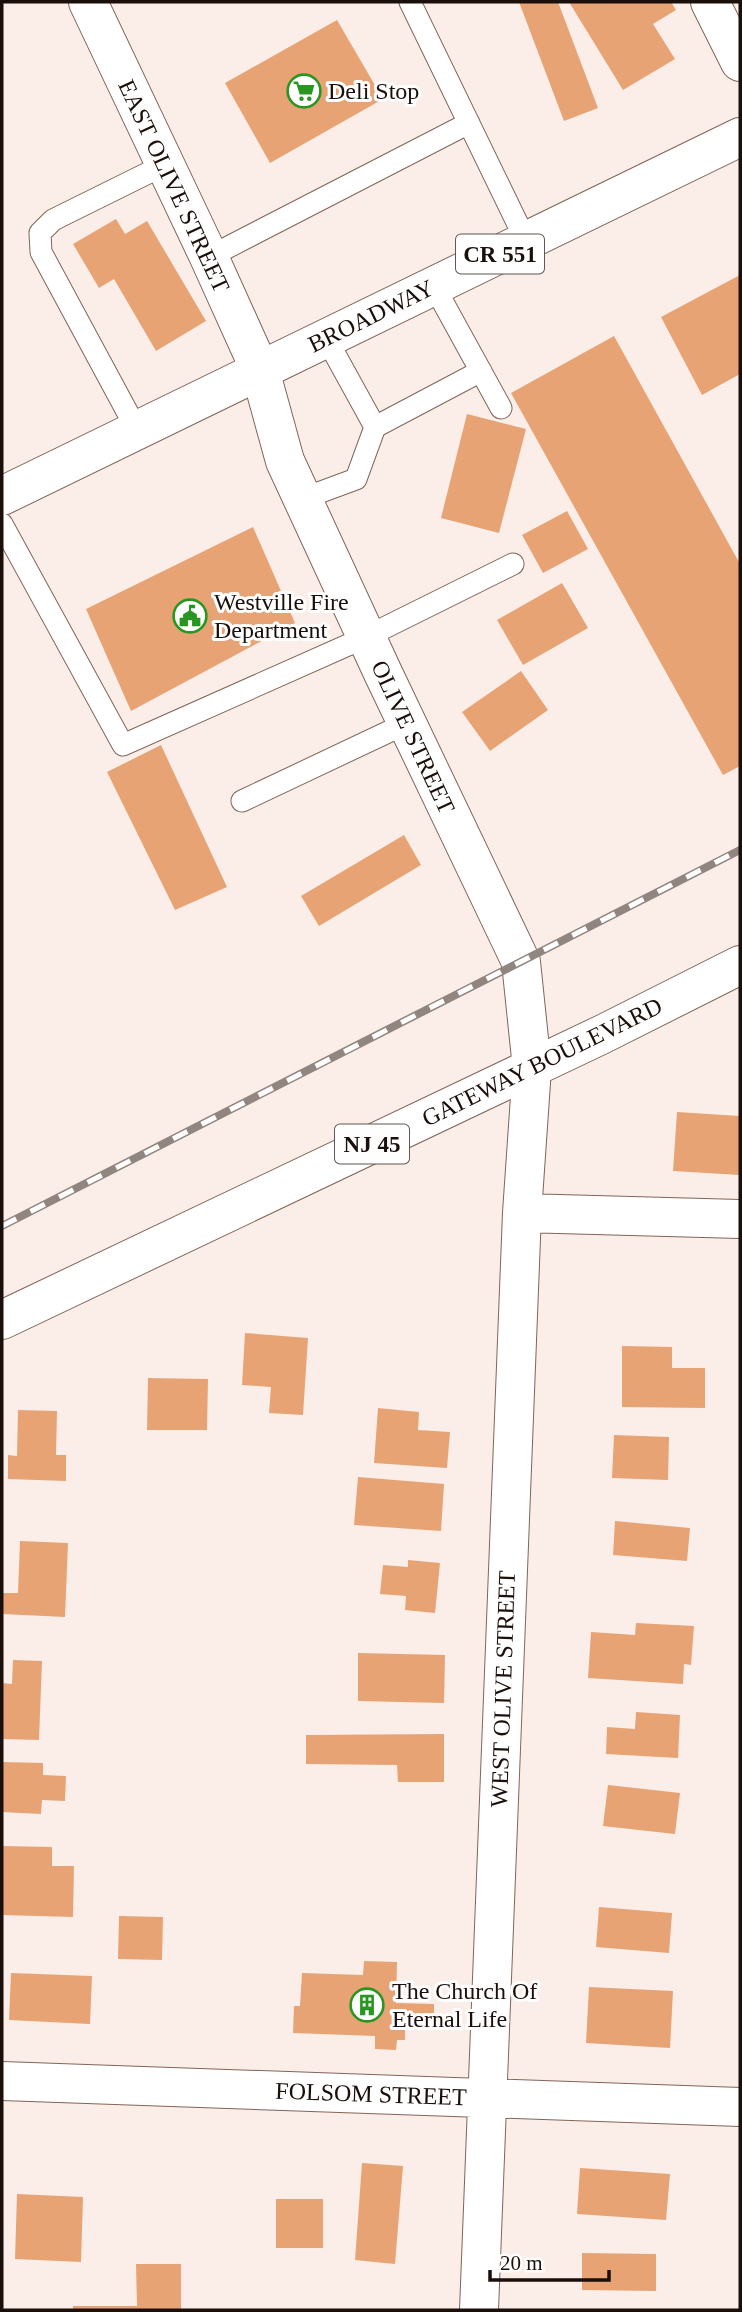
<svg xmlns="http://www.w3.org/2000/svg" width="742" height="2312" viewBox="0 0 742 2312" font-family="Georgia,serif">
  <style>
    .building { fill: #e8a375 }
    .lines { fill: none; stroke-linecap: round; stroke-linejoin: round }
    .lane-casing { stroke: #816558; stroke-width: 23 }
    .street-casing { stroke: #816558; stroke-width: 40 }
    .secondary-casing { stroke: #816558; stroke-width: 40 }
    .primary-casing { stroke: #816558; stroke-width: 40 }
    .lane { stroke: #fff; stroke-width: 21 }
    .street { stroke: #fff; stroke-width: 38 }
    .secondary { stroke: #fff; stroke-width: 38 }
    .primary { stroke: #fff; stroke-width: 38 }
    .rail-casing { stroke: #918580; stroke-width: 8 }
    .rail { stroke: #fefefe; stroke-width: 5; stroke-dasharray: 16; stroke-linecap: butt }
    .labels { text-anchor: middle; stroke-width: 6; stroke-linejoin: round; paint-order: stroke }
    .shield { fill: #fefefe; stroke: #5e5753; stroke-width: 2 }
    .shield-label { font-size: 23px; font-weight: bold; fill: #1a0f0a }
    .poi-label { font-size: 24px; fill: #1a0f0a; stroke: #fefefe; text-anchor: start }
    .street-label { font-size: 24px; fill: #1a0f0a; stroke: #fefefe }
  </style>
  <rect width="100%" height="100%" fill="#fbeee8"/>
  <path class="building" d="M519 2H558L598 108 564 121Z
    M569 2H671L676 10 653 24 675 59 623 90Z
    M337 20 383 99 270 163 225 83Z
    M116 219 125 234 147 221 206 321 156 351 114 279 99 288 73 244Z
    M740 275V374L702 395 661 317Z
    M614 336 740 564V766L723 775 511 393Z
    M467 414 526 429 499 533 441 518Z
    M567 511 588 549 543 573 522 535Z
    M253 527 295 623 131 711 86 609Z
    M562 583 588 628 523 665 497 620Z
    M521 671 548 710 490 751 462 712Z
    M161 745 227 887 175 910 107 772Z
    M404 835 421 865 319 926 301 896Z
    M677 1112 740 1116V1175L673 1171Z
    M245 1333 308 1338 303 1415 269 1413 271 1387 242 1385Z
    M622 1346 672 1347V1368H705V1408L622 1407Z
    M148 1378 208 1379 207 1430H147Z
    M378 1408 419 1412 418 1430 450 1432 447 1468 374 1463Z
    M18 1410 57 1411 56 1455H66V1481L8 1479V1455L17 1456Z
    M614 1435 669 1437 668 1480 612 1478Z
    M358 1477 444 1484 441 1531 354 1525Z
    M615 1521 690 1528 687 1561 613 1555Z
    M20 1541 68 1543 65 1617 2 1614V1593H18Z
    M408 1560 440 1563 435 1613 405 1610 406 1596 380 1594 383 1565 408 1567Z
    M636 1623 694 1626 691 1665 684 1664 683 1684 588 1678 591 1632 635 1635Z
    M358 1653 445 1655 444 1703 358 1701Z
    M13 1660 42 1661 39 1740 2 1739V1683L12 1684Z
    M636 1712 680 1715 678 1758 606 1754 607 1727 635 1729Z
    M444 1734V1782H398L397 1765 306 1764V1735Z
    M2 1762 43 1763V1775L66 1776 65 1801 42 1800 41 1814 2 1812Z
    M608 1785 680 1793 675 1834 603 1826Z
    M2 1846 52 1847V1866H74L73 1917 2 1915Z
    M599 1907 672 1913 669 1953 596 1947Z
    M119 1916 163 1917 162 1960 118 1959Z
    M364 1961 397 1962 396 2003 434 2004V2020L405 2019V2040H397L396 2050 375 2049V2036L293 2033 294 2006H300L302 1973 363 1975Z
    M11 1973 92 1976 90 2024 9 2020Z
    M589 1987 673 1991 670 2048 586 2043Z
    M362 2163 403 2166 395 2264 355 2260Z
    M580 2168 670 2174 666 2220 577 2214Z
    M17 2194 83 2197 81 2262 15 2259Z
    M276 2199H323V2248H276Z
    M582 2253 656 2254V2291L582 2290Z
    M136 2264H181V2310H73V2306H137Z"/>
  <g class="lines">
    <defs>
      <path id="lane" d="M410 2 526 241
        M209 257 469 123
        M434 286 501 408
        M375 427 481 371
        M137 430 41 252 40 233 53 220 164 165
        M302 499 356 479 375 427 326 338
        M2 524 123 745 366 637 513 564
        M242 801 407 723"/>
      <path id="street" d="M710 2 740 62
        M522 1213 740 1219
        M2 2081 740 2107
        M479 2310 522 1213 532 1068"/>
      <path id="secondary" d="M88 2 209 257 260 370 285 461 383 673 521 962 532 1068"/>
      <path id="primary" d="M2 496 740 137
        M2 1320 603 1034 740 965"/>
    </defs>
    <use href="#lane" class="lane-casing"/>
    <use href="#street" class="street-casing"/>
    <use href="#secondary" class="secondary-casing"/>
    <use href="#primary" class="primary-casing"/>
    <use href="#lane" class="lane"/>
    <use href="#street" class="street"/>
    <use href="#secondary" class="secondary"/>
    <use href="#primary" class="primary"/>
    <defs>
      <path id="rail" d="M2 1226 740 850"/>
    </defs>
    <use href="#rail" class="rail-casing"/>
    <use href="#rail" class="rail"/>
  </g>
  <defs>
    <symbol id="supermarket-ring" viewBox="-11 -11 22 22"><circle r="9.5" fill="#fefefe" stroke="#299621" stroke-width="1.5"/><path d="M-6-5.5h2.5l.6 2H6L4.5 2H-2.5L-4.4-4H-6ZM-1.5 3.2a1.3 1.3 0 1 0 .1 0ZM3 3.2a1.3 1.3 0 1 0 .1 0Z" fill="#299621"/></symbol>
    <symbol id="civic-ring" viewBox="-11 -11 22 22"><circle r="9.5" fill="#fefefe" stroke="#299621" stroke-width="1.5"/><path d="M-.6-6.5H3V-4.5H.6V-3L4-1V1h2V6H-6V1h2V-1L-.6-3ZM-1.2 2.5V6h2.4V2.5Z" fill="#299621"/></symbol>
    <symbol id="building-ring" viewBox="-11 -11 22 22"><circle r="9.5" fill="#fefefe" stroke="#299621" stroke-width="1.5"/><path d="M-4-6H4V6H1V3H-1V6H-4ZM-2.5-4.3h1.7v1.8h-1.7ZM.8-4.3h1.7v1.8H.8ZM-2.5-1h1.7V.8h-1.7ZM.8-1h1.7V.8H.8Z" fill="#299621"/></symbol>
  </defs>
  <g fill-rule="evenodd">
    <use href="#supermarket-ring" x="285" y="72" width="38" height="38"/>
    <use href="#civic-ring" x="171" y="597" width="38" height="38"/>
    <use href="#building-ring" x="348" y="1986" width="38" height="38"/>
  </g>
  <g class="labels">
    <g class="shield">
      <rect x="456" y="234.5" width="88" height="39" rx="5"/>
      <rect x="335" y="1124.5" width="74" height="39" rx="5"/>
    </g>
    <g class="shield-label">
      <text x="500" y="262">CR 551</text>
      <text x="372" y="1152">NJ 45</text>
    </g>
    <g class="poi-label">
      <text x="328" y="99">Deli Stop</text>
      <text x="214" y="610">Westville Fire<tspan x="214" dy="28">Department</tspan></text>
      <text x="392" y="1999">The Church Of<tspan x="392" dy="28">Eternal Life</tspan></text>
    </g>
    <g class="street-label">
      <text transform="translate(174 186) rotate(65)" y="8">EAST OLIVE STREET</text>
      <text transform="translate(371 316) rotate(-26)" y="8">BROADWAY</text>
      <text transform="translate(413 737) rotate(65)" y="8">OLIVE STREET</text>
      <text transform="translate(542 1062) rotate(-26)" y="8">GATEWAY BOULEVARD</text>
      <text transform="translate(503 1689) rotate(-88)" y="8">WEST OLIVE STREET</text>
      <text transform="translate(371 2094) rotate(2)" y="8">FOLSOM STREET</text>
    </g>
  </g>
  <rect width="742" height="2312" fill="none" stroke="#1a0f0a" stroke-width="7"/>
  <path d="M490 2270v10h119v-10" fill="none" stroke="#1a0f0a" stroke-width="3.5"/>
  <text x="500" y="2270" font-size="21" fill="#1a0f0a" stroke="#fefefe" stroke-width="5" paint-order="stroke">20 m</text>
</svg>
